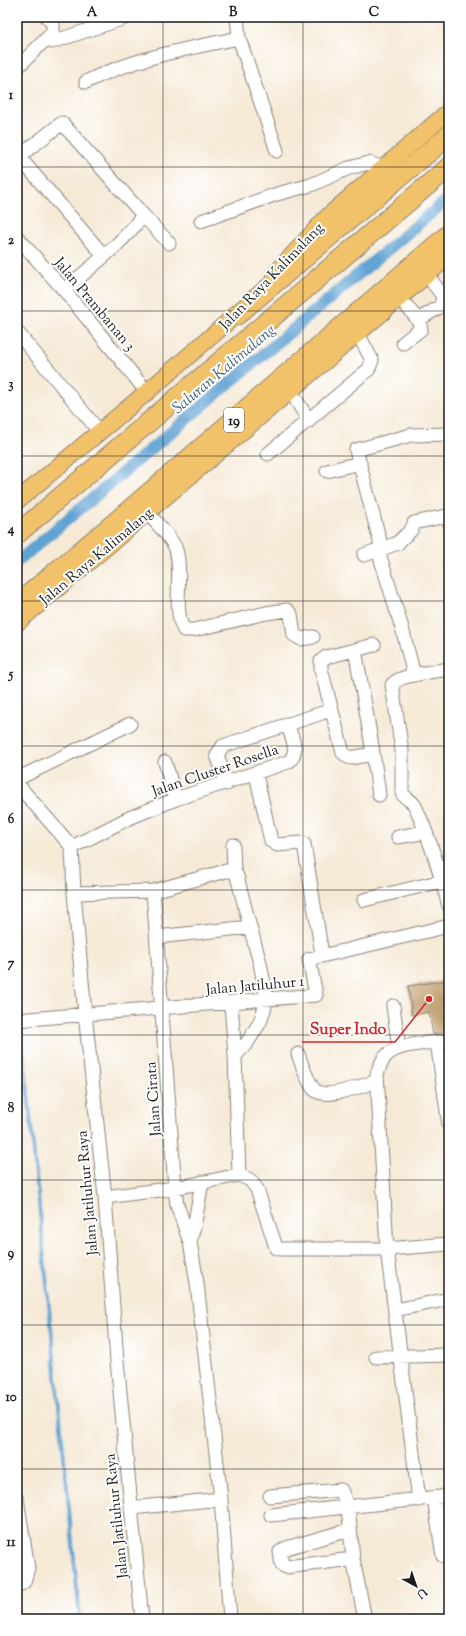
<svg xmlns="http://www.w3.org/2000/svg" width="466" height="1636" viewBox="0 0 466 1636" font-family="'Sorts Mill Goudy',serif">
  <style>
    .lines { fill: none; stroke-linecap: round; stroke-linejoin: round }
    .stream { stroke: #60a2d4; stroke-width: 3.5 }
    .canal { stroke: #60a2d4; stroke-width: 12 }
    .building { fill: #c3a274 }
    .minor-casing { stroke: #89837a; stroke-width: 15 }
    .major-casing { stroke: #89837a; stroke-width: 18 }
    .highway-casing { stroke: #89837a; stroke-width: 21 }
    .minor { stroke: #fff; stroke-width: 13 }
    .major { stroke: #f2c26a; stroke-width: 16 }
    .highway { stroke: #f2c26a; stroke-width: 19 }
    .grid { fill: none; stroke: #1c1c1c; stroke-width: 1; stroke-opacity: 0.55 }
    .labels { text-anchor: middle; stroke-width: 4; stroke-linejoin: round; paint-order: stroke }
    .shield { fill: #fff; stroke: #606060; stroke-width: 1 }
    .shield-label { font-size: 14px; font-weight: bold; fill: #1c1c1c }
    .street-label { font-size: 15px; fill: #1c1c1c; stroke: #fff }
    .water-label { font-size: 16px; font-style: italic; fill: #3e5f78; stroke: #fff }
    .leader { fill: none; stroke: #d62828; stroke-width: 1.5 }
    .callout-dot { fill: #d62828; stroke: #fff; stroke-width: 1.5 }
    .callout-label { font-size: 16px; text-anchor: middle; font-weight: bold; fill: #d62828; stroke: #fff; stroke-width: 4; stroke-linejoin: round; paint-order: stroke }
    .neatline { fill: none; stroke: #1c1c1c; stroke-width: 1.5 }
    .grid-label { font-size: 13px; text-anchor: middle; font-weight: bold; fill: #1c1c1c }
  </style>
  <rect width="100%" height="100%" fill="#fff"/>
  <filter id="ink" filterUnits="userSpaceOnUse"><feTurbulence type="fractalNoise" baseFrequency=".025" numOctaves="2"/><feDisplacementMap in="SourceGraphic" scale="8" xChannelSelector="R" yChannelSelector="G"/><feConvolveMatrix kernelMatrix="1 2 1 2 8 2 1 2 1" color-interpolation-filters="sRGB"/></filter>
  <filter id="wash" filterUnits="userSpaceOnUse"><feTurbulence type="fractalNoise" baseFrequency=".012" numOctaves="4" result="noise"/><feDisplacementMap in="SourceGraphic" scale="16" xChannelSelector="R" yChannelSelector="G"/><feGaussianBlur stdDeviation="0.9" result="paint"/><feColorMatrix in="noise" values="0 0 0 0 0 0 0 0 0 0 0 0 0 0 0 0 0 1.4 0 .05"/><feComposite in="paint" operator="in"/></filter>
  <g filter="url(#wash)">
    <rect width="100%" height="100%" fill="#f6ead7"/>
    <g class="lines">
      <path class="stream" d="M17 986 20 1016
        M21 1023 80 1619"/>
      <path class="canal" d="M17 562 449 198"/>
    </g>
    <g id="blocks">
      <path class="building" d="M449 980V1038L443 1039 442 1033 433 1034 429 1012 412 1015 408 986Z"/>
    </g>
  </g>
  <g filter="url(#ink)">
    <use href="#blocks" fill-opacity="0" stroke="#89837a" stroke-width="1"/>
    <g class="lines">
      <defs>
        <path id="minor" d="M237 17 239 38 277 151
          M52 42 128 17
          M17 68 53 32V24L47 17
          M86 82C130 59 190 48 239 38
          M19 157 104 256
          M17 158 62 123 143 215
          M201 221 277 194 311 185 349 168 369 163 384 168
          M17 237 64 290 147 392
          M64 290C91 267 122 244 143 215L169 243
          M400 298 418 320 421 329 403 343
          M418 320 441 306 443 296 427 275
          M17 332 99 431
          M290 390 309 421
          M268 454 369 369 372 360 358 334
          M327 471 360 463
          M148 513C156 523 169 535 175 547 184 570 172 611 184 630H194L266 613 287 610 291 614 294 635 301 639 313 637
          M382 549 356 450 411 435 449 434
          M378 550 402 628 414 675
          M364 555 398 543C403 535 412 534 414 523L446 516 449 522
          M355 650 374 645
          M449 669C437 671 397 675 392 685L402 751V793C405 799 412 800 415 806 430 838 440 872 449 906
          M373 754 350 758 343 753 321 669V661L326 657 355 650C364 698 373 746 379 795
          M165 762 176 799
          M256 774 271 841 277 845 301 843 304 844 321 948
          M17 779 130 724
          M17 784 72 847 74 893 85 1014 105 1197 117 1361 142 1619
          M227 784 217 755 223 746 331 710
          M398 837 426 832
          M72 847 129 818 176 799 288 762C301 753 291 736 287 724
          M74 893 153 891
          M364 900 442 881
          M157 937 250 927 237 876 234 871 233 845
          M231 1003 235 1056 239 1175
          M393 1006 399 1048
          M17 1020 316 995 309 959 449 926
          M437 1042 449 1125
          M298 1054C302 1065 306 1078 313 1088 322 1102 364 1085 377 1081
          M235 1056 247 1043 260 1022 267 1000 260 963 250 927
          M105 1197 175 1188 239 1175 250 1180 257 1189 274 1241 276 1248 280 1249H387L449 1244
          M190 1242 195 1222 202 1182
          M395 1310 449 1299
          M376 1357 449 1355
          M270 1496 341 1490 348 1507 353 1559 365 1619
          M434 1498 443 1556
          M17 1499 28 1568 24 1582 17 1586
          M419 1500 387 1249 377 1074C379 1068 381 1062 385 1057 396 1043 432 1043 449 1041
          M131 1508 221 1499
          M271 1515 449 1496
          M349 1530 286 1548 280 1552 282 1565 286 1567 353 1559
          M230 1619 221 1499 197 1283 190 1242 177 1205 175 1188 153 891 226 871H234"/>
        <path id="major" d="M275 274 328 216 449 111
          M17 501 147 392 245 307
          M17 623 449 256"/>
        <path id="highway" d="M237 315 449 135
          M17 534 449 167
          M17 604 113 524 449 234"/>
      </defs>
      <use href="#minor" class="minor-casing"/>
      <use href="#major" class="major-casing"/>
      <use href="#highway" class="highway-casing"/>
      <use href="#minor" class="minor"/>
      <use href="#major" class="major"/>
      <use href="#highway" class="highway"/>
    </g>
  </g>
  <path class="grid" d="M163 17V1619M303 17V1619M17 167H449M17 311H449M17 456H449M17 601H449M17 746H449M17 890H449M17 1035H449M17 1180H449M17 1325H449M17 1469H449"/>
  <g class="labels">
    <rect class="shield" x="224" y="408" width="20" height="24" rx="3"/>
    <g class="shield-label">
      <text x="234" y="425">19</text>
    </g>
    <g class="street-label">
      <text transform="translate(271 276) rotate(-46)" y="5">Jalan Raya Kalimalang</text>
      <text transform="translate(95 304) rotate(50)" y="5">Jalan Prambanan 3</text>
      <text transform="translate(96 556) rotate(-40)" y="5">Jalan Raya Kalimalang</text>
      <text transform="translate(215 770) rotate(-19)" y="5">Jalan Cluster Rosella</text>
      <text transform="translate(255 985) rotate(-5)" y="5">Jalan Jatiluhur 1</text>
      <text transform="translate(153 1099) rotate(-94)" y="5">Jalan Cirata</text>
      <text transform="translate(87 1193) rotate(-95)" y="5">Jalan Jatiluhur Raya</text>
      <text transform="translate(116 1516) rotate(-96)" y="5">Jalan Jatiluhur Raya</text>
    </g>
    <g class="water-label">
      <text transform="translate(223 368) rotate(-40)" y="6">Saluran Kalimalang</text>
    </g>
  </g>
  <path class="leader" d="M429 999L395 1042H302"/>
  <circle class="callout-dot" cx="429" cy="999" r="4"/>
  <g class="callout-label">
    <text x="348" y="1034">Super Indo</text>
  </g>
  <rect width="466" height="1636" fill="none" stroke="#fff" stroke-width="44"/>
  <g transform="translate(416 1586) rotate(140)" stroke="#ffffff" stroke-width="3" paint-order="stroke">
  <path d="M0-3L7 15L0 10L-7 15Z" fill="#1c1c1c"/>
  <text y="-6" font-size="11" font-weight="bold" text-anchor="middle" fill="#1c1c1c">U</text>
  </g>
  <rect x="22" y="22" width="422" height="1592" class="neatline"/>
  <g class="grid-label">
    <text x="92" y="16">A</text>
    <text x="233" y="16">B</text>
    <text x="374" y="16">C</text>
    <text x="11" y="99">1</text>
    <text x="11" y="244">2</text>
    <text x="11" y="388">3</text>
    <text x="11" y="533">4</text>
    <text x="11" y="678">5</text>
    <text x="11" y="823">6</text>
    <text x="11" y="967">7</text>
    <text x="11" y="1112">8</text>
    <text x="11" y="1257">9</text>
    <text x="11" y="1401">10</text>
    <text x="11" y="1546">11</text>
  </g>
</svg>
